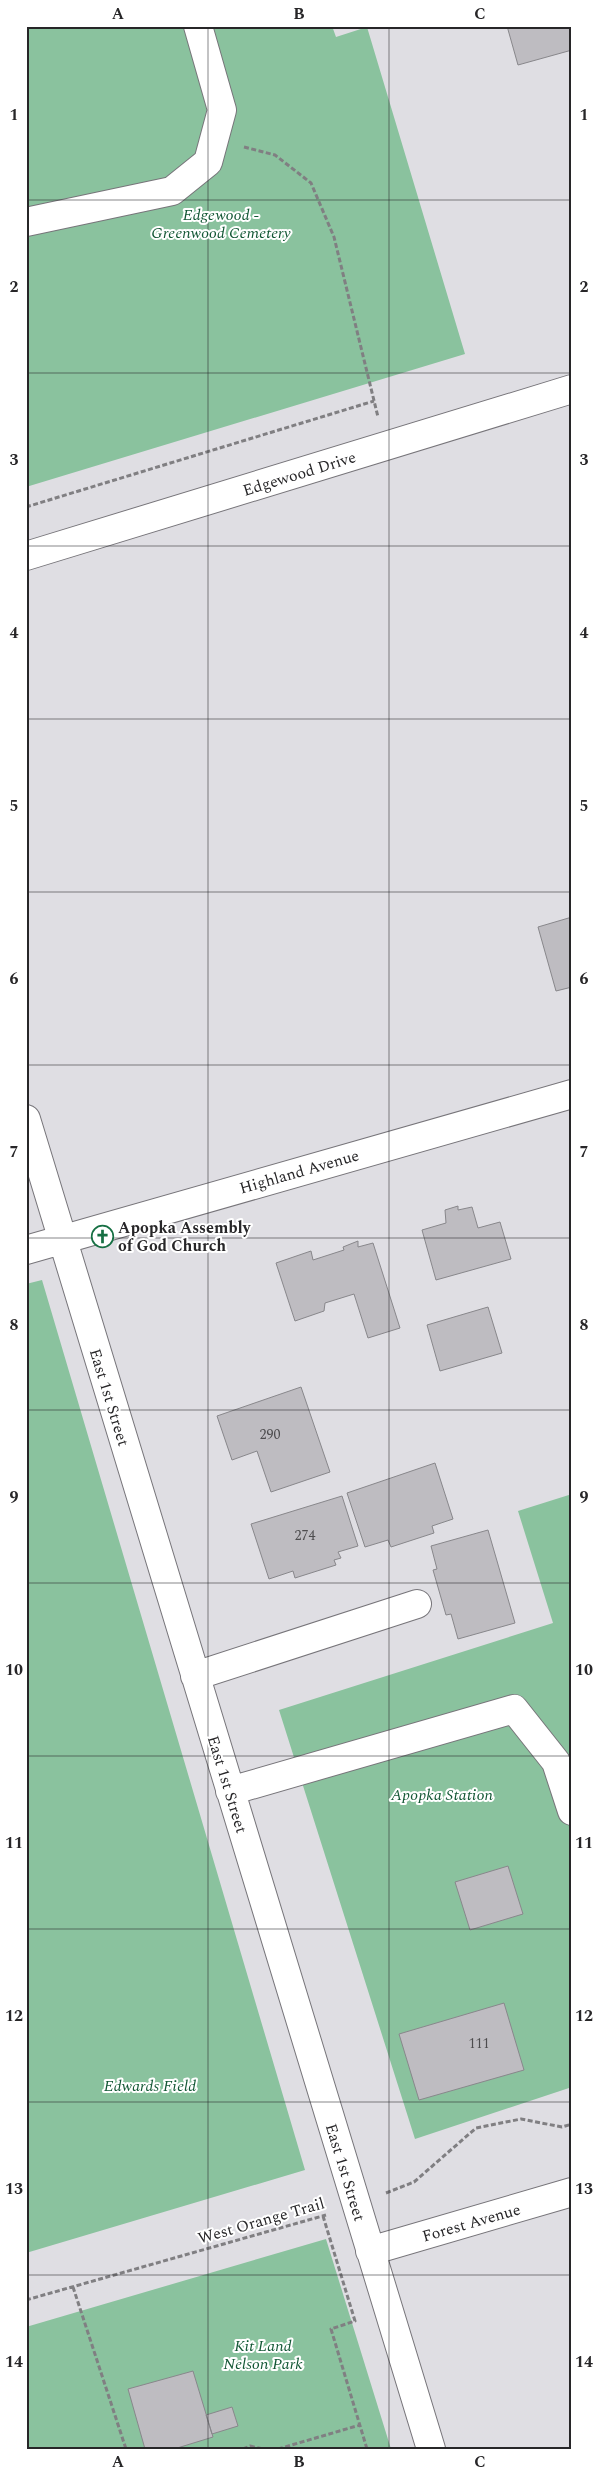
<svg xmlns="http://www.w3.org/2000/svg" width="598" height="2475" viewBox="0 0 598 2475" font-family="Spectral,serif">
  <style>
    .green { fill: #8ac29e }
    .building { fill: #bebcc1; stroke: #88878b }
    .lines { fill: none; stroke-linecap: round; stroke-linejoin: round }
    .minor-casing { stroke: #77757a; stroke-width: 30 }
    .path { stroke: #807f82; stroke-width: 3; stroke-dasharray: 5 2.5; stroke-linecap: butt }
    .minor { stroke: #fff; stroke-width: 28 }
    .grid { fill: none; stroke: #272628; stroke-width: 1; stroke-opacity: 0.55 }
    .labels { text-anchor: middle; stroke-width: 4; stroke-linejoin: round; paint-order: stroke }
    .number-label { font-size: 14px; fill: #4d4c4e }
    .park-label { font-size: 16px; font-style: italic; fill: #125734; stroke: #fff }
    .street-label { font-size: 16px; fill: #272628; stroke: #fff }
    .poi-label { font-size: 16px; font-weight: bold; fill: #272628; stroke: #fff; text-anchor: start }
    .neatline { fill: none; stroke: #272628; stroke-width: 2 }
    .grid-label { font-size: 16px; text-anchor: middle; font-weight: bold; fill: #272628 }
  </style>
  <rect width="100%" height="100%" fill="#dfdee3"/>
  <path class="green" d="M26 26H332L336 37 367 27 465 354 26 487Z
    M42 1280 305 2170 26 2253V1284Z
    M572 1494V2087L415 2139 279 1710 553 1623 518 1511Z
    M326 2239 391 2449H26V2327Z"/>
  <path class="building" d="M507 26H572V50L518 65Z
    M572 917V987L556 991 538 927Z
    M458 1206V1210L472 1207 478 1228 500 1222 511 1259 436 1280 422 1230 446 1223 445 1210Z
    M358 1241V1247L373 1243 400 1328 368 1338 354 1294 325 1303 324 1311 295 1321 276 1263 311 1251 313 1260 344 1250 343 1247Z
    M488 1307 502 1353 440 1371 427 1325Z
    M301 1387 330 1472 271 1492 257 1451 232 1460 217 1416Z
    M435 1463 453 1519 432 1526 434 1533 391 1547 388 1540 365 1547 347 1493Z
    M342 1496 358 1546 338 1552 341 1558 334 1560 336 1565 295 1578 293 1571 269 1579 251 1524Z
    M488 1530 515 1623 458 1639 451 1614 446 1615 433 1570 437 1569 431 1546Z
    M508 1866 523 1914 470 1930 455 1882Z
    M504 2003 524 2070 419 2100 399 2034Z
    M193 2371 213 2437 174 2449H145L128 2389Z
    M232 2407 238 2426 212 2434 206 2415Z"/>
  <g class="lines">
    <defs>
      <path id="minor" d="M26 222 172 191 208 162 222 110 198 26
        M26 556 572 389
        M26 1119 431 2449
        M26 1250 572 1094
        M195 1676 417 1604
        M230 1791 514 1709 556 1762 572 1811
        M370 2251 572 2192"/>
    </defs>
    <use href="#minor" class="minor-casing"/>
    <path class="path" d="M244 147 275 155 311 183 334 237 378 417
      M26 507 374 401
      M386 2193 414 2182 476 2128 521 2119 562 2127 572 2124
      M323 2216 355 2321 331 2329 367 2449
      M73 2287 126 2449
      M26 2300 326 2215
      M243 2449 250 2446 263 2449
      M278 2449 360 2425"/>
    <use href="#minor" class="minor"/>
  </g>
  <path class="grid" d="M208 26V2449M389 26V2449M26 200H572M26 373H572M26 546H572M26 719H572M26 892H572M26 1065H572M26 1238H572M26 1410H572M26 1583H572M26 1756H572M26 1929H572M26 2102H572M26 2275H572"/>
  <defs>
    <symbol id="church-ring" viewBox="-11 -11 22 22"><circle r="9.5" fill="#fff" stroke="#177044" stroke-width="1.5"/><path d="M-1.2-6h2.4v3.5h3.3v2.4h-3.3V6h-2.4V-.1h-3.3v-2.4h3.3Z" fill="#177044"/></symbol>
  </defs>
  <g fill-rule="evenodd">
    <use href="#church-ring" x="90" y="1224" width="25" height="25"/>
  </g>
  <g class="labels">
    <g class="number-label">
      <text x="270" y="1439">290</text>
      <text x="305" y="1540">274</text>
      <text x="479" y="2048">111</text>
    </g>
    <g class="park-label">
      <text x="221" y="220">Edgewood -<tspan x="221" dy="18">Greenwood Cemetery</tspan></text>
      <text x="442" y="1800">Apopka Station</text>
      <text x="150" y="2091">Edwards Field</text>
      <text x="263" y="2351">Kit Land<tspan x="263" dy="18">Nelson Park</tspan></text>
    </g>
    <g class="street-label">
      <text transform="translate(299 473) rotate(-17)" y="6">Edgewood Drive</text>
      <text transform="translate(299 1171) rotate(-16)" y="6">Highland Avenue</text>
      <text transform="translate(110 1397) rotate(73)" y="6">East 1st Street</text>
      <text transform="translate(228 1784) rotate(73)" y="6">East 1st Street</text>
      <text transform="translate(346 2172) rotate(73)" y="6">East 1st Street</text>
      <text transform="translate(261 2220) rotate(-16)" y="6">West Orange Trail</text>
      <text transform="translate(471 2222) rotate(-16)" y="6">Forest Avenue</text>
    </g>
    <g class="poi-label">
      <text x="118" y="1233">Apopka Assembly<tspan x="118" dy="18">of God Church</tspan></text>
    </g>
  </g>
  <rect width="598" height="2475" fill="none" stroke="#ffffff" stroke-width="55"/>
  <rect x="28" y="28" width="542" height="2420" class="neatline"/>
  <g class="grid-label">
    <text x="118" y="19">A</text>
    <text x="299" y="19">B</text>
    <text x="480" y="19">C</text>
    <text x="14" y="120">1</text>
    <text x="584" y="120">1</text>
    <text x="14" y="292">2</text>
    <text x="584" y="292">2</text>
    <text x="14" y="465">3</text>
    <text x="584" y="465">3</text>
    <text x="14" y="638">4</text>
    <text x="584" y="638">4</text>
    <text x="14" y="811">5</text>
    <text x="584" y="811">5</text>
    <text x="14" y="984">6</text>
    <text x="584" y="984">6</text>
    <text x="14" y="1157">7</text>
    <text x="584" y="1157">7</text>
    <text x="14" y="1330">8</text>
    <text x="584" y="1330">8</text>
    <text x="14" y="1502">9</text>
    <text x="584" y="1502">9</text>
    <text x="14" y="1675">10</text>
    <text x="584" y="1675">10</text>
    <text x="14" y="1848">11</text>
    <text x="584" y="1848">11</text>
    <text x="14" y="2021">12</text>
    <text x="584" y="2021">12</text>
    <text x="14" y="2194">13</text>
    <text x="584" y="2194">13</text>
    <text x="14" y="2367">14</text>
    <text x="584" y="2367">14</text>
    <text x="118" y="2467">A</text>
    <text x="299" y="2467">B</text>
    <text x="480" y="2467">C</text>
  </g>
</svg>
